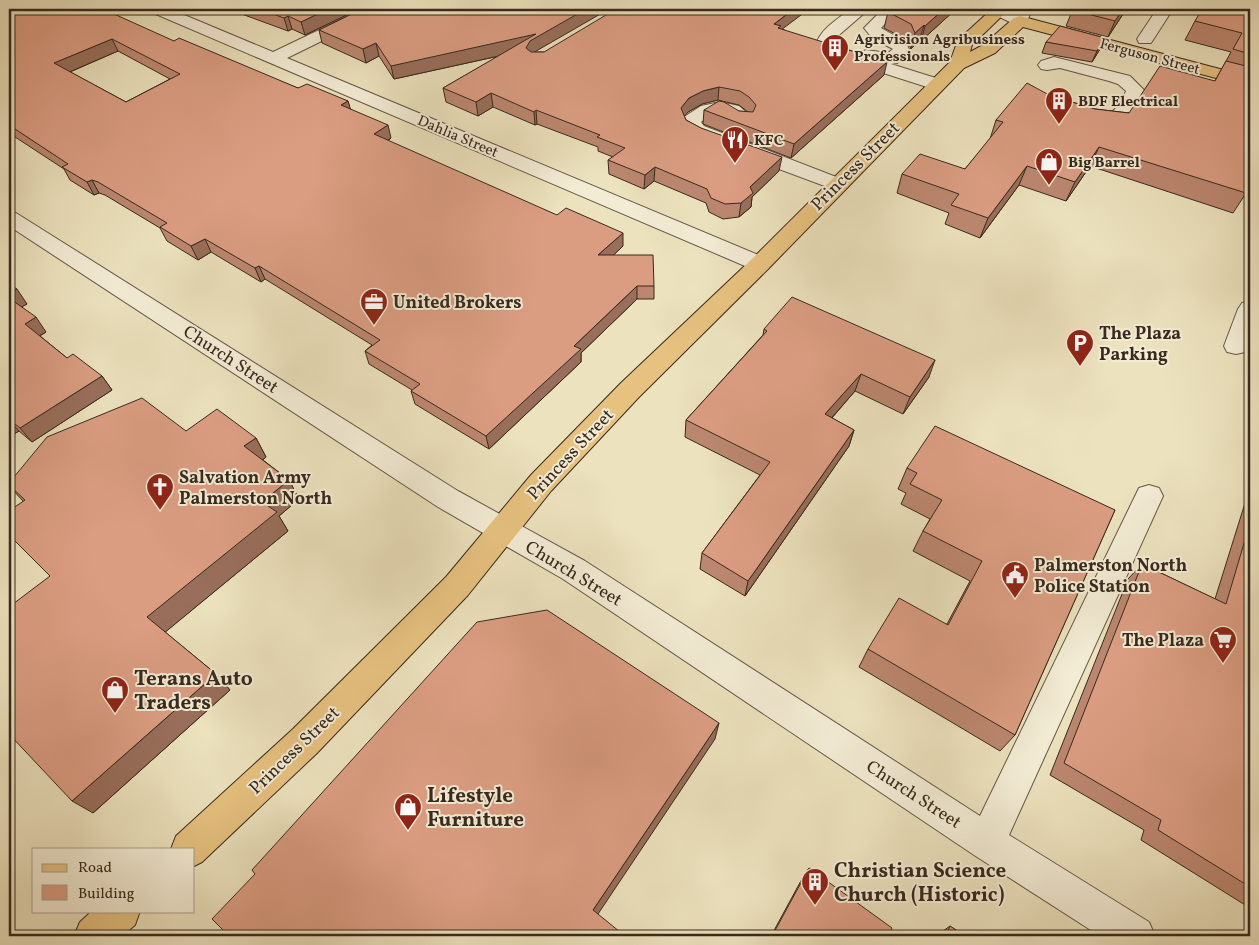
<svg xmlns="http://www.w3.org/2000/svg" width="1259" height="945" viewBox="0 0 1259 945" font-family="Vollkorn,serif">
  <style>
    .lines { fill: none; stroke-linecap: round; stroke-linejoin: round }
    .minor-casing { stroke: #655745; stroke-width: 2 }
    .major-casing { stroke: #38291d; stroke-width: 2 }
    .minor { fill: #f3ecd5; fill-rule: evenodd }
    .major { fill: #e6c17f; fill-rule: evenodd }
    .wall { fill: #bc8770; stroke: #38291d; fill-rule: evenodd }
    .shaded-wall { fill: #996e5b; stroke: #38291d }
    .building { fill: #db9d82; stroke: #38291d; fill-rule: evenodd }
    .labels { text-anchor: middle; stroke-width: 4; stroke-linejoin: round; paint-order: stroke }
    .far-poi-label { font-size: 15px; font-weight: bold; fill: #38291d; stroke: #f3ecd5; text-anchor: start }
    .far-street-label { font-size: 15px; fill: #38291d; stroke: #f3ecd5 }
    .street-label { font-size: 18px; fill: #38291d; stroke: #f3ecd5 }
    .poi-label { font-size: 18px; font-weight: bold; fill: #38291d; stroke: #f3ecd5; text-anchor: start }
    .near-poi-label { font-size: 21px; font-weight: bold; fill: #38291d; stroke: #f3ecd5; text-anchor: start }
  </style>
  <rect width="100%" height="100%" fill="#ece2be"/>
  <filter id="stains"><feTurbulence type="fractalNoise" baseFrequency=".004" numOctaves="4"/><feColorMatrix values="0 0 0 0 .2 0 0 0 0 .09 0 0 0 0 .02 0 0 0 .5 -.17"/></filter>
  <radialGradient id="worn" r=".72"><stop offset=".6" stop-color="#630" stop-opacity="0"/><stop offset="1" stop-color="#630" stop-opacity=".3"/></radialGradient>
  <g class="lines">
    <defs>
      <path id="minor" d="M149 9H170L273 52 363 9H383L381 12 287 58 768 259 771 264 768 269 760 271 752 269 151 12Z
        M851 9H869L839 35 833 44 858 54 866 50 888 53 893 49 872 38 864 28 883 9H900L881 28 906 42 910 52 897 63 891 64 942 80 945 84 942 88 936 89 930 88 824 54 816 45C820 29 839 18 851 9Z
        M987 9H1007L1015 12 1016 9H1032L1026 24H1014L989 12Z
        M1157 9H1173L1151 43H1139L1137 39Z
        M1054 57 1130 76 1144 90 1143 94C1125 120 1118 134 1083 125L1081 121 1083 117C1090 115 1098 119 1104 117 1114 114 1123 99 1126 91L1118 84 1109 81 1060 68 1047 70 1041 69 1038 65 1041 61Z
        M720 102 739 106 747 113 744 117C724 122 726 103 701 122L704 126 844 180 847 184 844 188 837 190 830 188 701 140 688 133 682 124 684 117 701 106Z
        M9 211 16 213 458 491 585 561 980 816 1139 488 1149 485 1159 488 1163 496 1009 835 1149 922 1155 936H1100L974 855 563 579 438 507 9 226Z
        M1250 301V340L1245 352 1236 354 1227 352 1224 346 1238 309 1242 303Z"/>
      <path id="major" d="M992 9H1021L1019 12 1004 14 972 45 970 52 983 45 1014 18 1020 16 1250 77V87L1023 27 995 53 964 68 768 269 639 397 551 491 468 595 317 753 202 862 194 866V849H171L176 836 293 729 446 577 531 475 621 383 752 259 950 62 958 40Z
        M92 911H140L135 925 122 936H74L80 922Z"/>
    </defs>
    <use href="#minor" class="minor-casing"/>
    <use href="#major" class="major-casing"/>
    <use href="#minor" class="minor"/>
    <use href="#major" class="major"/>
  </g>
  <path class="wall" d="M9 9 174 41 298 88 348 101 350 109 391 138 388 141 623 246 613 255 654 286V299H637L581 353V362L489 449 415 404 411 391 412 390 369 364 365 351 372 345 265 279 261 282 211 252 198 260 167 241 160 228 105 195 99 193 94 195 70 180 64 169 9 133ZM118 51 170 79 126 102 70 72Z
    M228 9H359L305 35 292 29 288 31Z
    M956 9 921 41H919L911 49 907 40 884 28 888 12Z
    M1071 9H1132L1129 14H1123L1108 37 1066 26 1073 9Z
    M1250 9V184L1246 193 1233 213 1090 166 1066 201 1019 185 980 238 945 224 949 213 897 193 902 174 965 169 990 139 996 120 1049 95 1095 109 1129 113 1215 81 1231 52 1185 40 1195 21Z
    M534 13V52H544L782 29 884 75 791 158 703 124 704 110 739 111 748 112 739 105 718 100 702 104 688 112 684 116 686 120 779 171 752 197 751 207 739 217 723 219 709 212 706 203 654 181 644 189 609 174 608 160 613 157 598 151V147L537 124 535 125 493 107 478 116 446 102 443 88 499 56 394 79 379 56 366 63 322 43 319 30Z
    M1046 42 1100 49 1092 62 1042 53Z
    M9 284 27 304 21 307 46 332 40 336 67 358 102 376 112 390 32 442 19 431 9 437Z
    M764 329 929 377 903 414 855 391 832 418 854 430 849 446 745 596 700 569 702 553 760 475 685 437 686 420 763 335Z
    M186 431 256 438 266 457 263 460 289 480 299 499 279 516 288 531 165 632 216 674 230 690 93 813 50 576 23 501 9 486Z
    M907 468 1115 510 1015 735 1000 751 859 667 868 649 947 624 970 581 913 551 923 531 930 519 901 504 906 493 898 489Z
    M1250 487V908L1141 840 1144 830 1050 775 1128 579 1142 564 1215 599Z
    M809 868 888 936H771L803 877Z
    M950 926 965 936H936Z"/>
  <path class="shaded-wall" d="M328 9H359L305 35 301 22Z
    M522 9H540L523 21Z
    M586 9H609L531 54 526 50 394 79 391 66Z
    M794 9H809L781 30 774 24Z
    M944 9H956L921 41 925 26Z
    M1123 9H1132L1129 14H1123L1108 37 1115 21Z
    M288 16 292 29 288 31 284 18Z
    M924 25 919 41 911 49 915 33Z
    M1105 38 1100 49 1092 62 1097 51Z
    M112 39 118 51 60 76 54 63Z
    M376 43 379 56 366 63 363 49Z
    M887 62 884 75 791 158 794 144Z
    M719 87 718 100 702 104 688 112 680 122 681 108 689 98 703 91Z
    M491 93 493 107 478 116 476 102Z
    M348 101 352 114 341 105Z
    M536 110 537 124 535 125 534 112Z
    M388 125 391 138 377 147 374 134Z
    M1099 147 1090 166 1066 201 1075 182Z
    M782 157 779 171 752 197 751 207 739 217 741 203 750 187Z
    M1027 166 1019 185 980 238 988 218Z
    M655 167 654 181 644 189 645 175Z
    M92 180 99 193 94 195 87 182Z
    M623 233V246L599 269 598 255Z
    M205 239 211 252 198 260 191 246Z
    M259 266 265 279 261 282 255 268Z
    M637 286V299L581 353V362L489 449 486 436 574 346Z
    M17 289 27 304 16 310 9 300V294Z
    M36 317 46 332 35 338 25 324Z
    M935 360 929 377 903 414 910 397Z
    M861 374 855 391 820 431 825 414Z
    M102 376 112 390 32 442 20 428Z
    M9 420 19 431 9 437Z
    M854 430 849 446 745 596 748 581Z
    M256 438 266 457 255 466 244 446Z
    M289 480 299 499 279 516 288 531 163 634 147 617 262 502Z
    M216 674 230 690 93 813 72 801Z
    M719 723 715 739 594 920 593 910Z"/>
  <path class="building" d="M9 9H103L174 41 179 38 298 88 307 84 348 101 341 105 388 125 374 134 557 215 566 208 623 233 598 255H653L654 286H637L574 346 581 349 486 436 411 391 420 384 365 351 380 340 259 266 255 268 205 239 191 246 160 227 167 223 98 182 92 180 87 182 62 167 68 164 9 125ZM112 39 180 74 126 102 54 63Z
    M259 9H328L301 22 288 16 284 18Z
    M362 9H523L526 13H535L545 9H586L530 41 526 48 531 52H544L616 9H794L774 24 781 26 778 28 887 62 794 144 704 110 719 101 724 102 739 111 753 112 756 105 749 97 740 91 719 87 703 91 689 98 681 108 686 120 701 128 782 157 750 187 753 193 741 203 725 204 711 198 707 189 655 167 645 175 608 160 625 148 597 137 600 135 536 110 534 112 491 93 476 102 443 88 536 34 391 66 376 43 363 49 319 30Z
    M891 9H944L925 26 924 25 915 33 911 24 888 12Z
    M1073 9H1123L1115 21 1072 10Z
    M1202 9H1250V54L1233 49 1242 33 1195 21Z
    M1060 26 1105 38 1097 51 1046 42Z
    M1226 61 1250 67V184L1246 193 1099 147 1075 182 1027 166 988 218 951 205 959 194 902 174 920 154 965 169 1003 122 996 120 1027 83 1049 95 1095 109 1129 113 1160 66 1215 81Z
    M9 284 17 289 9 294Z
    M792 297 935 360 910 397 861 374 825 414 854 430 748 581 702 553 770 462 686 420 767 331 764 329Z
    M9 298 36 317 25 324 67 358 73 354 102 376 20 428 9 419Z
    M142 398 186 431 217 409 256 438 244 446 289 480 262 502 277 512 147 617 216 674 72 801 9 734V690L14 670 9 665V607L50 576 9 535V511L25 500 9 485V483L47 437Z
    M935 426 1115 510 1015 735 868 649 899 598 948 625 982 561 923 531 942 500 910 484 917 473 907 468Z
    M1250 523V887L1158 830 1161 820 1064 763 1142 564 1226 604Z
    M547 610 719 723 593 910 625 936H229L212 919 255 874 252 870 477 622Z
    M809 868 892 928 888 936H772Z
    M950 926 965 936H946Z"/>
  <defs>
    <symbol id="building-pin" viewBox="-11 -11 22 30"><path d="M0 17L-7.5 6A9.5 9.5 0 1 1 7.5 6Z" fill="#8f2418" stroke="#f3ecd5"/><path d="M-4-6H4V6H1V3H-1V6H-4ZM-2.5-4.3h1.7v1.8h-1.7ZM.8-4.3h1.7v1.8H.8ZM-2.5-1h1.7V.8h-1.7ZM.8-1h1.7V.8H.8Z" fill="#fff"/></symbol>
    <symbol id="restaurant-pin" viewBox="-11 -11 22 30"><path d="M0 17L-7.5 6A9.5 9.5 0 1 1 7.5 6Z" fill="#8f2418" stroke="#f3ecd5"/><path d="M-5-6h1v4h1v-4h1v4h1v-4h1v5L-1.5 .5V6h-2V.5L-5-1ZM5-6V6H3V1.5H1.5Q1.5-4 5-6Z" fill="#fff"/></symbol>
    <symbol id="shop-pin" viewBox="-11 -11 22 30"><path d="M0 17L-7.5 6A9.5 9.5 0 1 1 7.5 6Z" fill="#8f2418" stroke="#f3ecd5"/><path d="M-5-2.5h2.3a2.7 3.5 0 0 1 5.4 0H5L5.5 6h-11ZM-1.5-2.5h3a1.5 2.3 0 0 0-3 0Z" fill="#fff"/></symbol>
    <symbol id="office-pin" viewBox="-11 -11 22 30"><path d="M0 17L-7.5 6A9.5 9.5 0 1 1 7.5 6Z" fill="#8f2418" stroke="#f3ecd5"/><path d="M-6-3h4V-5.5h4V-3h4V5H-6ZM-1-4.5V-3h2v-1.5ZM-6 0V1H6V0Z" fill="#fff"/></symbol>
    <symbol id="parking-pin" viewBox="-11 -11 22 30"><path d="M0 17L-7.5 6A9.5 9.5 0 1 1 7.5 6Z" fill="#8f2418" stroke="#f3ecd5"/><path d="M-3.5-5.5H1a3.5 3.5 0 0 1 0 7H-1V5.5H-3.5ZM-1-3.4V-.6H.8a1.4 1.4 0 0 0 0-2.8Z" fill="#fff"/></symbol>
    <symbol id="church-pin" viewBox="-11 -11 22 30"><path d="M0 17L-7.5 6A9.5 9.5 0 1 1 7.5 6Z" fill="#8f2418" stroke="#f3ecd5"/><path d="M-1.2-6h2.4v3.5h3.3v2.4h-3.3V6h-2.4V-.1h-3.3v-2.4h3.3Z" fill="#fff"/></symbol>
    <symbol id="civic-pin" viewBox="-11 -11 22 30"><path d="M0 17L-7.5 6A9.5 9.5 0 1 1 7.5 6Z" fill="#8f2418" stroke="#f3ecd5"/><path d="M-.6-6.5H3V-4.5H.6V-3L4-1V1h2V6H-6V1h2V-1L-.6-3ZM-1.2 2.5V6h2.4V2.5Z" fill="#fff"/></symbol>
    <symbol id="supermarket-pin" viewBox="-11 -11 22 30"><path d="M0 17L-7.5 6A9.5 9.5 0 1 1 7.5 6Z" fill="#8f2418" stroke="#f3ecd5"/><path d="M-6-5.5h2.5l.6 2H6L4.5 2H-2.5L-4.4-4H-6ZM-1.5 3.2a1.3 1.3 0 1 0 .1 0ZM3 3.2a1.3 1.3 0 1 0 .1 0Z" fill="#fff"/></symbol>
  </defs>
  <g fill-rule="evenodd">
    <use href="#building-pin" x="819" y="32" width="32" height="43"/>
    <use href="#building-pin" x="1043" y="85" width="32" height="43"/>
    <use href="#restaurant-pin" x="719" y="124" width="32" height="43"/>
    <use href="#shop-pin" x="1033" y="146" width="32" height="43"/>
    <use href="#office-pin" x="358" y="286" width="32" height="43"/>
    <use href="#parking-pin" x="1064" y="327" width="32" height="43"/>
    <use href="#church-pin" x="144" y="471" width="32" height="43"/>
    <use href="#civic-pin" x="999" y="559" width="32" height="43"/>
    <use href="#supermarket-pin" x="1207" y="624" width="32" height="43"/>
    <use href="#shop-pin" x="99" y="674" width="32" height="43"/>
    <use href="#shop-pin" x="392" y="791" width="32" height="43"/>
    <use href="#building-pin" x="799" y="866" width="32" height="43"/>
  </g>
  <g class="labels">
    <g class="far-poi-label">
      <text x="854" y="44">Agrivision Agribusiness<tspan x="854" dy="17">Professionals</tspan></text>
      <text x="1078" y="106">BDF Electrical</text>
      <text x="754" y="145">KFC</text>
      <text x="1068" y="167">Big Barrel</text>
    </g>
    <g class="far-street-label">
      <text transform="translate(1150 56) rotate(15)" y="5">Ferguson Street</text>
      <text transform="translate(458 136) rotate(23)" y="5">Dahlia Street</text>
    </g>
    <g class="street-label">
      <text transform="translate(855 166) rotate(-45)" y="6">Princess Street</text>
      <text transform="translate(231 359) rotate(33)" y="6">Church Street</text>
      <text transform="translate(570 454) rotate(-47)" y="6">Princess Street</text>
      <text transform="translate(574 573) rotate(31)" y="6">Church Street</text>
      <text transform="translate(294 750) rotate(-44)" y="6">Princess Street</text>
      <text transform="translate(914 794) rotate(33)" y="6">Church Street</text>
    </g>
    <g class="poi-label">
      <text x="393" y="308">United Brokers</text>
      <text x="1099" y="339">The Plaza<tspan x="1099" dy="21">Parking</tspan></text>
      <text x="179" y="483">Salvation Army<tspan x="179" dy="21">Palmerston North</tspan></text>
      <text x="1034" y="571">Palmerston North<tspan x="1034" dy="21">Police Station</tspan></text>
      <text x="1204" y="646" text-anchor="end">The Plaza</text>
    </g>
    <g class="near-poi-label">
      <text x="134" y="685">Terans Auto<tspan x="134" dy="24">Traders</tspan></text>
      <text x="427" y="802">Lifestyle<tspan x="427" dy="24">Furniture</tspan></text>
      <text x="834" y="877">Christian Science<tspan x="834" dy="24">Church (Historic)</tspan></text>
    </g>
  </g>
  <rect width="1259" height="945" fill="none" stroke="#ece2be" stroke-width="30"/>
  <rect x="10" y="10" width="1239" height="925" fill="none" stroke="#38291d" stroke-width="2.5"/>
  <rect x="15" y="15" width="1229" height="915" fill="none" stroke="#38291d"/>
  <rect x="32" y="848" width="162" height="65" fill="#f3ecd5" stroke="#a89e8b"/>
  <rect x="42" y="864" width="25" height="8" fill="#e6c17f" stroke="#a89e8b"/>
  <text x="78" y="872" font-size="15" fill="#38291d">Road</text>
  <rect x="42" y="885" width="25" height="15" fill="#db9d82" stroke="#a89e8b"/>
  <text x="78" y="898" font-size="15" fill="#38291d">Building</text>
  <rect width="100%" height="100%" filter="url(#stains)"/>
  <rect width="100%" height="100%" fill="url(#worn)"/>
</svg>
